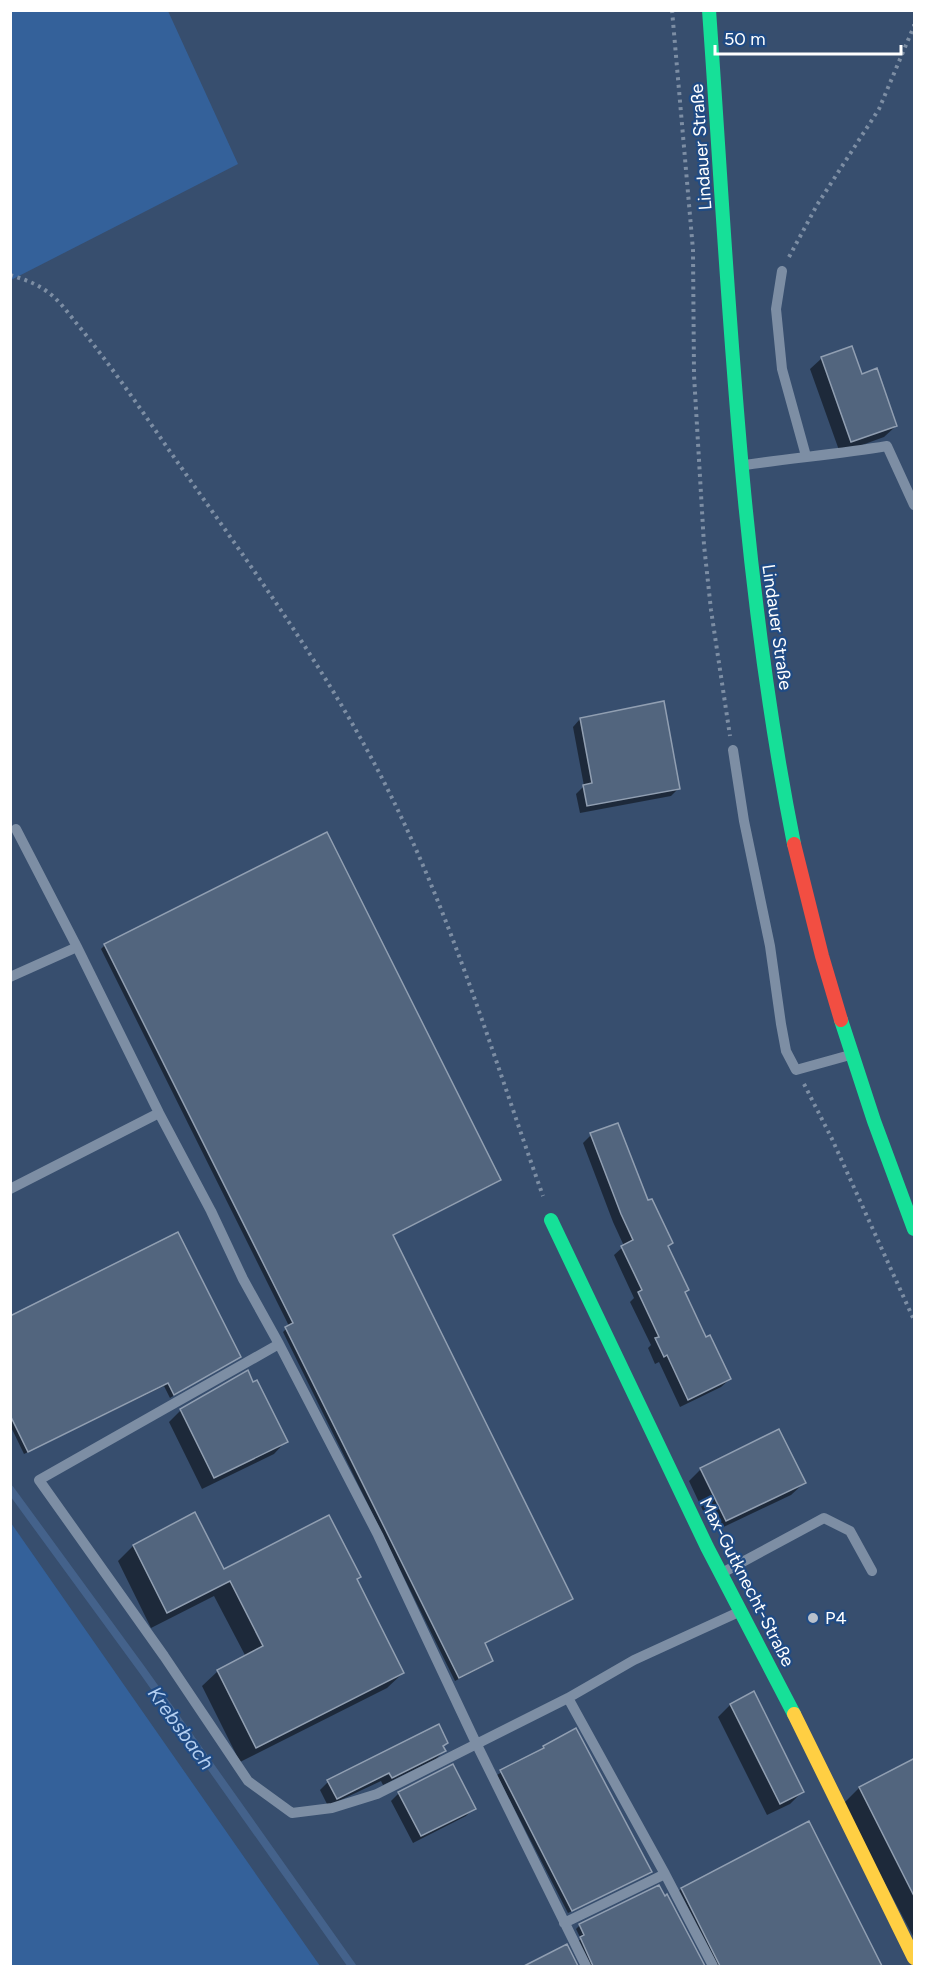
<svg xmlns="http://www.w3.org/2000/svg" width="925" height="1977" viewBox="0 0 925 1977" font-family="Figtree,sans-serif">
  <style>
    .green { fill: #34619a }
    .shadow { fill: #0007 }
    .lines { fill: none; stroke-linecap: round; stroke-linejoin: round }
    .stream { stroke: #44628b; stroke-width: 8 }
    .building { fill: #52657e; stroke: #919fb2; stroke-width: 1.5 }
    .path { stroke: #7d8ea4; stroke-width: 4; stroke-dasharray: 3 4.5; stroke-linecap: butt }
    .lane { stroke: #7d8ea4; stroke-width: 10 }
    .fast { stroke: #16e098; stroke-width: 14 }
    .slow { stroke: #ffcf43; stroke-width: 14 }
    .jam { stroke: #f24e42; stroke-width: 14 }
    .poi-dot { fill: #b9c1cc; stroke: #204b84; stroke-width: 2 }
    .labels { text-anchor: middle; stroke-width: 4.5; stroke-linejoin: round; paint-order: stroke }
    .street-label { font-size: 18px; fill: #fff; stroke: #204b84 }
    .poi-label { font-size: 18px; fill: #fff; stroke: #204b84; text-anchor: start }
    .water-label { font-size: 20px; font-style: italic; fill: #b4cff1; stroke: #204b84 }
  </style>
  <rect width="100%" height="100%" fill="#374e6e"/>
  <path class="green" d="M11 10 168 11 238 164 11 280Z
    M10 1523H11L320 1966H11Z"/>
  <path class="shadow" d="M822 358 861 375 896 426 884 437 840 453 810 369Z
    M580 719 679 788 671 796 580 813 576 794 584 786 573 727Z
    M105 945 499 1180 496 1183 392 1236 571 1599 568 1602 484 1644 491 1660 488 1664 455 1681 283 1332 289 1326 101 949Z
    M591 1135 648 1202 671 1243 667 1247 687 1290 684 1293 706 1339 730 1379 721 1387 680 1407 659 1362 655 1364 648 1348 651 1345 630 1302 634 1298 614 1255 624 1246 613 1222 583 1143Z
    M10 1318 239 1356 170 1398 164 1386 24 1454 10 1425Z
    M181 1410 286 1441 274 1454 202 1489 169 1422Z
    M701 1469 804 1483 791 1495 713 1532 689 1481Z
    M133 1546 223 1571 403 1673 387 1688 240 1762 202 1686 218 1671 246 1657 214 1596 151 1628 118 1561Z
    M730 1705 802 1792 790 1804 767 1815 718 1717Z
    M447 1743 442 1747 444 1751 436 1759 383 1785 381 1781 328 1806 320 1790 328 1782Z
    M544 1747 650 1872 646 1875 568 1913 497 1775Z
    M914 1760V1938L843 1804 859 1788Z
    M399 1793 474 1808 466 1816 413 1843 391 1801Z
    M808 1823 880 1966H716L678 1892 681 1889Z
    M667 1896 703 1966H589L577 1942 581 1939 576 1929 580 1925Z
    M566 1946 576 1966H527Z"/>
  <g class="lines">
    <path class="stream" d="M10 1489 143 1671 352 1966"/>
  </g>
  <path class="building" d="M852 346 862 374 877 368 897 426 851 442 821 357Z
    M664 701 680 789 587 806 583 785 592 783 580 718Z
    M327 832 501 1180 393 1235 573 1599 485 1643 493 1661 459 1678 285 1327 293 1323 104 944Z
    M618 1123 648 1200 652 1199 673 1243 668 1246 689 1290 685 1292 706 1337 710 1335 731 1379 688 1400 667 1355 664 1357 655 1338 659 1337 638 1292 642 1290 621 1246 633 1240 621 1214 590 1133Z
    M178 1232 241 1357 174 1395 168 1383 28 1452 10 1415V1316Z
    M248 1370 253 1382 257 1380 288 1442 214 1478 180 1409Z
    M779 1429 806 1483 726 1521 700 1468Z
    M195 1512 224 1569 329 1515 361 1577 357 1579 404 1673 256 1748 217 1670 263 1646 230 1581 167 1613 133 1545Z
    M754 1691 804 1792 780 1804 730 1704Z
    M439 1724 448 1743 443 1746 446 1751 392 1778 389 1773 337 1799 327 1780Z
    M576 1728 652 1872 572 1911 500 1770 544 1748 543 1746Z
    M915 1758V1898L859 1787Z
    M453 1764 476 1809 421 1836 398 1792Z
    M809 1821 882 1966H720L681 1888Z
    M659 1885 665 1896 667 1894 705 1966H593L580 1937 584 1935 579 1924Z
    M567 1944 578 1966H524Z"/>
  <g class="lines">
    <path class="path" d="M672 10 693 250 694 375 704 545 711 610 730 736
      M789 257 817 205 879 109 914 26V20
      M10 275C23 279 35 283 45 290 60 300 70 316 82 330 110 365 136 402 162 440 240 552 324 663 386 786 452 916 494 1059 543 1196
      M804 1084 832 1139 914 1320"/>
    <path class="lane" d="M782 271 776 309 782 369 806 456
      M745 465C792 458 839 454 887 446L914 505
      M733 750 744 821 770 946 781 1024 786 1051 796 1070 850 1055
      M16 829 77 947 159 1113 211 1211 243 1279 279 1344 378 1535 476 1743 586 1966
      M10 977 77 947
      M10 1189 159 1113
      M279 1344 39 1480 164 1656 248 1781 292 1813 332 1808 377 1794 568 1698 634 1660 741 1611
      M722 1573 824 1518 850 1531 872 1571
      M568 1698 665 1874 713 1966
      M564 1923 665 1874"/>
    <path class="fast" d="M709 10C729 289 739 570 794 844
      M841 1020 874 1121 914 1229
      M551 1220 707 1547 794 1714"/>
    <path class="slow" d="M794 1714 914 1958"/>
    <path class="jam" d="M794 844 822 956 841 1020"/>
  </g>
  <circle class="poi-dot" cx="813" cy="1618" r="6"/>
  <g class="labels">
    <g class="street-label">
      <text transform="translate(701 147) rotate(-94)" y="6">Lindauer Straße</text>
      <text transform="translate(777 627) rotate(82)" y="6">Lindauer Straße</text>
      <text transform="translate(747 1582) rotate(63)" y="6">Max-Gutknecht-Straße</text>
    </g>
    <g class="poi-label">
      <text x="825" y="1624">P4</text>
    </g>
    <g class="water-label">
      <text transform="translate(181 1728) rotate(54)" y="7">Krebsbach</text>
    </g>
  </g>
  <rect width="925" height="1977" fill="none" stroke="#ffffff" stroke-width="24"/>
  <path d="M715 45v9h186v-9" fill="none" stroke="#ffffff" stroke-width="3"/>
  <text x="724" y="45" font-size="18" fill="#ffffff" stroke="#204b84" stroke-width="4.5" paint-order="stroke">50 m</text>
</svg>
